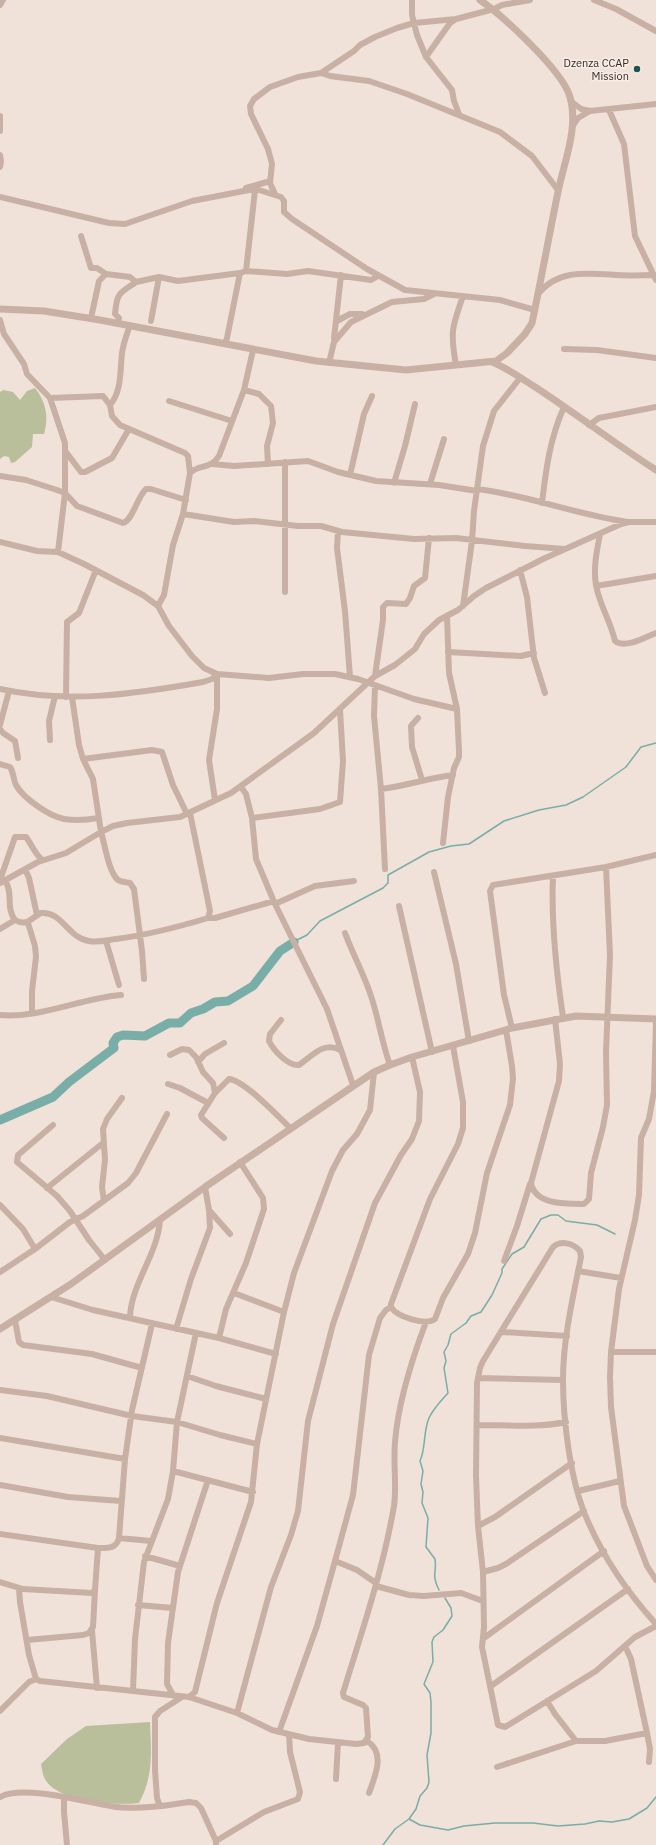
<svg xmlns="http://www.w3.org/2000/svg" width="656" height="1845" viewBox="0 0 656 1845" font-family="'IBM Plex Sans',sans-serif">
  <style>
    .green { fill: #b8bf9a }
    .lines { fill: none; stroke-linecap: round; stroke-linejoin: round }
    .stream { stroke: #79ada7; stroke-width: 1.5 }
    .river { stroke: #79ada7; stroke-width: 9 }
    .minor { stroke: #c8b0a5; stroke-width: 6 }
    .tertiary { stroke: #c8b0a5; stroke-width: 7 }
    .poi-dot { fill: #1d544f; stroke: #f8ede5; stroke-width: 1.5 }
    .labels { text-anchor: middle; stroke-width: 3; stroke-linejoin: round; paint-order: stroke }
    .poi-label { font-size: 11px; fill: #342926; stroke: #f8ede5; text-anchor: end }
  </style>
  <rect width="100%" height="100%" fill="#f0e2d9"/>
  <path class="green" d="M35 388C46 402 49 417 44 434H33L32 447 15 462 11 463 9 457 4 456 0 459V392L3 390 13 392 20 400 27 391Z
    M150 1722C151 1752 154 1775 139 1803 115 1806 54 1802 44 1777 42 1773 42 1768 41 1764L67 1739 86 1726Z"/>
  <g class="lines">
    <path class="stream" d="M295 941 307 935 320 921 383 888 388 883V875L429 852 451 846 469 844 504 821 539 810 566 805 583 797 626 767 641 747 656 743
      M439 1590C431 1574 437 1573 435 1559L426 1547 428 1518 422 1503 423 1492 421 1484 423 1471 420 1461C426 1448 423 1432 429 1418 433 1409 441 1401 448 1393L444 1368 446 1361 444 1352 448 1345 451 1334 466 1323 471 1316 481 1312 492 1295 502 1273V1269L512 1254 524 1247 541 1219 551 1215H558L566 1221 597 1225 615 1234
      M409 1819 420 1825 448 1830 464 1826 495 1823H533L558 1826 585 1824 599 1821 612 1822 629 1819 647 1808 656 1797
      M383 1845 395 1829 409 1819 416 1809 420 1796 427 1788 429 1782 427 1755 431 1733V1702L430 1693 424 1684 433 1662 432 1642 434 1637 443 1630 452 1616 451 1608 445 1598"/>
    <path class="river" d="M0 1120 53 1097 69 1082 114 1048 113 1043 117 1037 123 1035 145 1036 169 1023H180L191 1013 203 1009 215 1002 228 1001 253 986 280 951 294 942"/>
    <path class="minor" d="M412 0V15L417 35 426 57 452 90 454 101 459 114
      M594 0 616 9 656 31
      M0 5 3 0
      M426 57 450 23 456 19
      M321 73 330 76 369 81 407 94 500 132 532 156 558 190
      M572 102 581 109 590 111 656 104
      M609 110 624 144 635 236 656 280
      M0 116V131
      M572 127 578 118 590 111
      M0 155 1 162 0 167
      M270 183 272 164 268 149 251 114 250 106 254 99 270 87 298 77 321 73 354 51 360 45 375 37 397 28 414 23 456 19 494 9 502 5 530 0
      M246 188 267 182 270 183 275 194
      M0 197 109 223 125 224 192 201 249 190H259L281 197 284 201V212L292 219 367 269 405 290 500 300 535 310
      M81 236 91 268H97L106 274 99 281 91 318
      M246 271 255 190
      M106 274 130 277 136 282C119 294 117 292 115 314L119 318 118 323
      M136 282 159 277 178 281 240 273 246 271 287 274 308 271 371 280 378 276
      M538 294C558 269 587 273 616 275 629 276 643 275 656 275
      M0 320 4 334 24 364 27 374 50 398 65 443V493L58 552
      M151 321 159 277
      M337 321 350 314H362
      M334 338 341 275
      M225 344 227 338 240 273
      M564 349 597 350 656 358
      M329 363 334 342 351 322 392 302 424 299 434 294
      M456 365C450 332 452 327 463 296
      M244 390 259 394 271 406 273 423 267 446 268 464
      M50 398 103 396 110 405 112 416 120 425 185 453 188 456 190 473
      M169 401 232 421
      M110 405C122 391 120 370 122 353 123 344 127 334 130 325
      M589 425 599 418 656 407
      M66 452 81 472H85L112 458 129 429
      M212 464 234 466 308 461 338 472 376 481 439 485 477 491
      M350 475 364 414 372 396
      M0 476 26 480 57 490 65 493 77 506 123 523C133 520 137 497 146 489H151L186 500
      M394 483 405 446 415 404
      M430 484 444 439
      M477 489C528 495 577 515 628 522
      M542 503C546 469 550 438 564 407
      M183 514 234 522 254 521 298 526H321L342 532 414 539 456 538 525 546 565 549
      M338 531 337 548 345 611 350 677
      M600 534C597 550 593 568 596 585 599 604 611 622 615 641 625 649 646 637 656 633
      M0 542 37 551 58 552 84 564 143 595 158 606 169 626 192 656 204 668 217 674 269 678 303 674H335L358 679 414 699 457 709
      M520 570 527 597 534 658 545 693
      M596 586 656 576
      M285 592V462
      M158 606 164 595 173 545 183 514 190 473C199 464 210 470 219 456L244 390 253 350
      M463 606 472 541 474 511 483 446 494 411 520 378
      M448 652 521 656 534 653
      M375 676 383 620V607L387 603 406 604 410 598 414 586 425 578 429 538
      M375 685 374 716 381 789 385 869
      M0 689C68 704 135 694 203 682L212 679 217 674
      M66 697 67 622 79 613 96 570
      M418 718 411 726 412 747 422 780
      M0 725 9 691
      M0 729 3 733 15 741 18 758
      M50 740 49 721 55 696
      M83 759 152 750 162 752 173 785 187 814
      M0 764 10 767C14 773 13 779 16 785 23 798 49 816 64 819 76 821 87 820 98 818
      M241 787 246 794 252 818 256 859 275 904 327 1009 353 1085
      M381 789C406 786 428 778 453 775
      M215 800 209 760 217 709V674
      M190 813 210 911 208 918
      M252 818 320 809 340 802 343 761 340 710
      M443 843 448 797 454 768 459 757V751L457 709 449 673 447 616
      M25 869 29 878 37 915
      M434 872 456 964 469 1041
      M553 876C551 923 556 970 563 1017
      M0 880 15 837H26C31 843 36 857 43 860
      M5 881C14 893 5 907 15 920 27 927 31 918 41 913 62 911 68 938 89 941 98 943 108 940 116 939 148 935 178 927 208 918H215L274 901
      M0 883 38 862 66 853 101 832 93 779 83 759 79 745 72 697
      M275 904 315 886 354 881
      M399 906 432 1052
      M28 923 35 946 36 957 32 991V1012
      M0 929 15 920
      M345 933C353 955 365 976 372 999 379 1021 382 1043 390 1065
      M106 941 119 985
      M144 979 142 951 134 889 130 883C126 882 121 882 118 880 108 871 105 844 101 832L113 826 127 823 180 817 231 793 314 733 375 676 395 665 415 649 424 634 439 620 458 610 474 596 486 588 543 559 621 524 629 522H656
      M0 1015C37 1019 82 998 121 995
      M555 1019 560 1064 559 1081 531 1183C535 1205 566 1204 584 1204L589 1199 591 1173 603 1127 607 1105 606 1052 610 955 606 867
      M281 1020 270 1034 269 1041C274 1051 288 1066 299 1065 312 1056 324 1041 340 1050
      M656 1022 654 1091 649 1119 641 1138 639 1195 635 1220 619 1289 611 1352 610 1377 611 1407 624 1506 647 1566 656 1580
      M512 1028 504 995 490 891 493 885 606 867 656 855
      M453 1046 463 1102V1128L458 1144 430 1199 391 1304V1307C397 1317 426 1326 435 1319L443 1298 468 1254 475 1233 487 1173 510 1105 513 1079 512 1066 506 1030
      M170 1055 182 1049 189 1050 196 1057 203 1072 213 1083 215 1093
      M198 1062 205 1054 224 1043
      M168 1084 180 1088 208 1103
      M53 1125 18 1155 17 1162 57 1196 70 1211 89 1240 105 1260
      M224 1138 202 1118 201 1115 215 1093 229 1079C244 1080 279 1117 290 1128
      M47 1188 103 1143
      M104 1201 102 1187 105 1160 103 1129 107 1119 122 1098
      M0 1205 23 1229 35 1249
      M209 1210 230 1234
      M504 1261 517 1226 530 1184
      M578 1271 621 1278
      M0 1272 35 1249 70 1222 83 1216 128 1183 136 1173 167 1114
      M234 1293 284 1312
      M51 1297 93 1310 219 1338 276 1354
      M130 1317C131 1284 158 1254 160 1220
      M15 1320 19 1342 23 1345 92 1354 142 1368
      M176 1329 191 1279 210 1228 209 1210 205 1187
      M502 1332 567 1336
      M219 1338 226 1309 246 1263 264 1209 263 1198 240 1162
      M611 1352H656
      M187 1376 216 1386 266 1399
      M478 1378 563 1380
      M0 1390 47 1396 132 1416 177 1422 220 1435 257 1444
      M478 1425C507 1425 538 1428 566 1422
      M0 1438 125 1459
      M173 1471 253 1492
      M0 1485 68 1497 121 1501
      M578 1491 620 1481
      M478 1526 495 1517 572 1463
      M0 1534 98 1548C108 1548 116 1549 119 1538L125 1459 132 1410 152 1324
      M119 1538 151 1541
      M145 1556 180 1566
      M335 1561 357 1570 376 1583
      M483 1572 498 1568 506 1564 584 1511
      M0 1582 23 1589 92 1593 95 1590 98 1548
      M376 1586 409 1595 424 1596 461 1593 483 1601
      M19 1588 20 1602 29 1655 36 1679 40 1681 189 1697 237 1713 272 1730 309 1739 356 1744 364 1743 368 1737 366 1708 363 1705 344 1697 343 1693C362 1631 383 1570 394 1506 397 1485 393 1464 395 1442 398 1403 412 1359 426 1322
      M138 1605 173 1608
      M656 1624C627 1592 600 1552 584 1512 570 1476 563 1419 563 1380 563 1339 573 1297 581 1257L580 1251C573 1243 561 1240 553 1247L483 1361 480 1368 477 1383 476 1476 478 1526 483 1572 484 1627 482 1647 498 1725 505 1727 596 1671 635 1637 656 1626
      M92 1631 97 1688
      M484 1638 604 1551
      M27 1640 83 1635 89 1633 93 1627 95 1590
      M491 1686 628 1589
      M133 1691 135 1639 144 1562 168 1499 173 1471 177 1422 196 1333
      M173 1695 167 1684 168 1643 178 1572 208 1480
      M182 1697 160 1711 155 1717V1770L157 1798 159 1804 162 1806 189 1802 196 1803 201 1808 216 1841V1845
      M189 1697 195 1692 217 1603 251 1502 257 1444 284 1312 294 1273 332 1171 343 1150 357 1134 370 1110 374 1072
      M547 1701 555 1714 576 1741
      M0 1711 29 1682 36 1679
      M237 1713 271 1587 291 1535 298 1511 308 1421 333 1324 375 1203 401 1155 412 1139 419 1121 420 1092 412 1057
      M279 1732 317 1626 335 1561 353 1495 369 1355 380 1318 386 1310 391 1307
      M647 1733 650 1749 649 1762
      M367 1741C386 1753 375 1776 369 1793
      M497 1767 576 1741H605L647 1733 631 1659 625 1646
      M336 1779 338 1742
      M0 1797C24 1784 89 1803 116 1807 131 1809 147 1807 162 1806
      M64 1797V1812L67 1845
      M216 1843V1841L264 1812 298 1799 300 1792 290 1752 289 1734"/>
    <path class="tertiary" d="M0 309 44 311 100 320 316 361 406 370 496 361 507 353 525 334 532 323C541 280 549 236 558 192 564 162 579 127 570 97 563 71 502 15 480 0
      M492 362C507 368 519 377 532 385 574 412 614 443 656 470
      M0 1329 71 1284 205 1187 374 1072 390 1065 412 1057 512 1028 576 1016 656 1019"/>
  </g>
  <circle class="poi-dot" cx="637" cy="69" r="4"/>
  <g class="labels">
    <g class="poi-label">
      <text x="629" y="67">Dzenza CCAP<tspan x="629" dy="13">Mission</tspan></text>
    </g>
  </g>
</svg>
